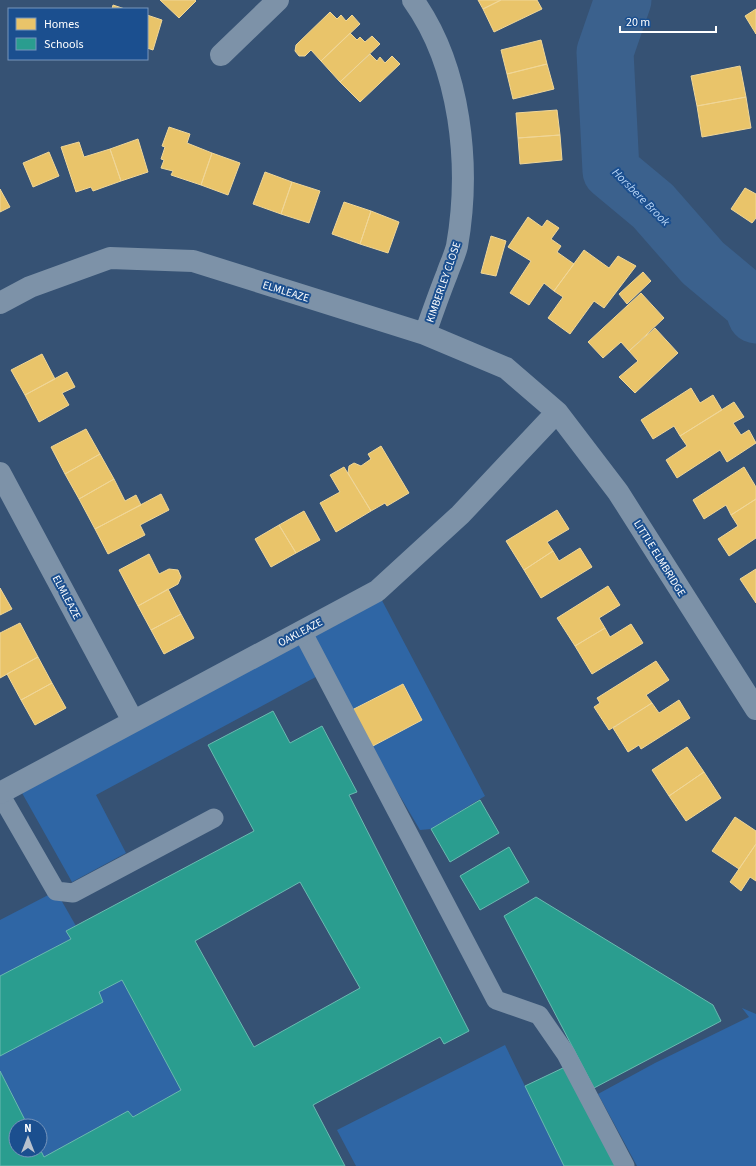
<svg xmlns="http://www.w3.org/2000/svg" width="756" height="1166" viewBox="0 0 756 1166" font-family="'Source Sans 3',sans-serif">
  <style>
    .green { fill: #2f66a5 }
    .homes { fill: #e9c46a; stroke: #f0d697 }
    .schools { fill: #2a9d8f; stroke: #6abab1; fill-rule: evenodd }
    .lines { fill: none; stroke-linecap: round; stroke-linejoin: round }
    .river { stroke: #3b618d; stroke-width: 57 }
    .service { stroke: #7d92a8; stroke-width: 19 }
    .minor { stroke: #7d92a8; stroke-width: 22 }
    .labels { text-anchor: middle; stroke-width: 4; stroke-linejoin: round; paint-order: stroke }
    .street-label { font-size: 11px; fill: #fff; stroke: #1b4f8f }
    .water-label { font-size: 12px; font-style: italic; fill: #b5d3f5; stroke: #1b4f8f }
  </style>
  <rect width="100%" height="100%" fill="#365274"/>
  <path class="green" d="M377 591 485 796 431 829 420 830 371 747 422 720 403 684 346 713 325 672 96 795 126 853 72 882 17 784Z
    M56 891 76 926 66 931 71 939 0 976V920Z
    M122 980 181 1090 133 1117 128 1111 44 1157 40 1149V1126H28L0 1071V1056L99 992Z
    M742 1008 756 1014V1166H637L598 1094 655 1063 749 1017Z
    M505 1045 564 1166H356L337 1130Z"/>
  <path class="homes" d="M160 0H195L196 1 179 18Z
    M478 0H501L483 9Z
    M501 0H537L542 9 494 32 483 9Z
    M113 5 125 9H112Z
    M756 9V34L745 16Z
    M330 12 337 19 341 15 346 21 352 15 360 24 321 61 311 50 305 56H299L295 51 296 45Z
    M147 15 162 20 153 50 147 48Z
    M350 33 357 40 360 37 365 42 372 36 380 44 340 82 321 61Z
    M541 40 547 64 507 74 501 50Z
    M370 54 377 61 380 57 385 63 392 56 400 64 360 102 340 82Z
    M547 64 554 89 513 99 507 74Z
    M740 66 746 97 697 106 691 76Z
    M746 97 751 128 702 137 697 106Z
    M557 110 560 135 518 138 516 113Z
    M169 127 190 134 187 143 212 153 201 185 171 175 173 171 161 168 164 160 161 159 165 147 162 146Z
    M560 135 562 160 520 164 518 138Z
    M138 139 148 172 121 181 110 149Z
    M79 142 84 157 110 149 121 181 93 191 91 187 76 192 61 147Z
    M49 152 59 176 33 187 23 163Z
    M212 153 240 163 228 195 201 185Z
    M265 172 292 182 281 214 253 204Z
    M292 182 320 191 309 223 281 214Z
    M745 188 756 194V218L752 223 731 209Z
    M0 189 10 207 0 212Z
    M344 202 371 211 360 244 332 234Z
    M371 211 399 222 388 253 360 244Z
    M528 217 542 227 547 220 559 228 551 239 561 246 557 252 574 264 554 291 544 283 529 305 510 293 531 261 508 247Z
    M491 236 506 241 496 276 481 273Z
    M584 250 609 268 618 256 636 266 604 308 594 301 570 334 548 318 563 297 554 291Z
    M643 272 651 281 627 304 619 294Z
    M641 293 664 318 629 351 621 342 603 358 588 342Z
    M655 328 678 353 635 393 619 377 638 361 629 351Z
    M42 354 55 379 25 395 11 370Z
    M67 372 75 387 62 393 69 405 39 422 25 395Z
    M691 388 700 403 713 395 722 410 680 436 674 426 653 439 641 420Z
    M734 402 744 417 733 423 741 435 749 430 756 443 727 462 720 450 677 478 666 460 687 446 680 436Z
    M86 429 100 454 65 474 51 447Z
    M381 446 409 493 387 506 385 503 371 511 348 473 349 466 354 463 361 466 371 459 368 454Z
    M100 454 114 479 79 499 65 474Z
    M344 467 371 511 336 532 320 503 340 492 330 475Z
    M744 467 756 487V499L731 515 726 505 704 519 693 500Z
    M114 479 125 501 136 495 141 505 95 529 79 499Z
    M161 494 169 510 140 525 145 535 108 554 95 529Z
    M756 499V538L729 556 718 539 738 526 731 515Z
    M557 510 569 529 547 542 553 551 524 570 506 541Z
    M304 511 320 540 296 553 279 525Z
    M279 525 296 553 271 567 255 539Z
    M580 548 592 567 541 598 524 570 553 551 559 561Z
    M149 554 159 574 169 569 178 570 181 577 178 584 138 606 119 570Z
    M756 569V603L740 579Z
    M608 586 620 605 599 618 605 628 575 646 557 618Z
    M0 588 12 609 0 615Z
    M168 589 181 614 151 630 138 606Z
    M181 614 194 638 164 654 151 630Z
    M20 623 38 657 0 678V633Z
    M631 624 643 643 592 674 575 646 605 628 610 637Z
    M38 657 52 683 21 700 7 674Z
    M656 661 669 680 646 695 652 703 609 730 594 707 600 703 597 698Z
    M52 683 66 708 35 725 21 700Z
    M403 684 422 720 371 747 352 710Z
    M679 700 690 718 641 749 639 745 628 752 613 728 652 703 659 713Z
    M687 747 704 772 669 796 652 770Z
    M704 772 721 798 686 821 669 796Z
    M735 817 756 831V844L739 869 712 851Z
    M756 844V881L750 877 741 891 730 882Z"/>
  <path class="schools" d="M273 711 290 743 322 726 357 792 349 795 469 1031 444 1044 440 1037 313 1105 345 1166H0V1071L28 1126H16V1150L40 1149 44 1157 128 1111 133 1117 181 1090 122 980 99 992 103 1002 0 1056V976L71 939 66 931 254 831 208 745ZM300 882 360 988 254 1047 195 941Z
    M480 800 499 833 450 862 431 829Z
    M509 847 529 882 480 910 460 876Z
    M536 897 713 1005 721 1021 594 1088 504 916Z
    M565 1067 616 1166H564L525 1086Z"/>
  <g class="lines">
    <path class="river" d="M623 0 605 52 611 171 653 206 703 263 752 304 756 315"/>
    <path class="service" d="M302 631 496 1000 539 1015 566 1054 625 1166
      M0 794 56 891 73 893 214 818"/>
    <path class="minor" d="M413 0C461 67 471 166 457 246 455 255 450 265 447 274 439 294 432 314 425 334
      M221 55 278 0
      M0 303 30 287 110 258 193 261 425 334 506 368 557 412 618 492 756 709
      M0 473 133 721
      M0 793 377 591 460 515 557 412"/>
  </g>
  <g class="labels">
    <g class="street-label">
      <text transform="translate(443 282) rotate(-71)" y="4">KIMBERLEY CLOSE</text>
      <text transform="translate(286 291) rotate(17)" y="4">ELMLEAZE</text>
      <text transform="translate(660 558) rotate(58)" y="4">LITTLE ELMBRIDGE</text>
      <text transform="translate(67 597) rotate(62)" y="4">ELMLEAZE</text>
      <text transform="translate(300 632) rotate(-28)" y="4">OAKLEAZE</text>
    </g>
    <g class="water-label">
      <text transform="translate(641 197) rotate(45)" y="4">Horsbere Brook</text>
    </g>
  </g>
  <rect x="8" y="8" width="140" height="52" fill="#1b4f8f" stroke="#7695bc"/>
  <rect x="16" y="18" width="20" height="12" fill="#e9c46a" stroke="#7695bc"/>
  <text x="44" y="28" font-size="12" fill="#ffffff">Homes</text>
  <rect x="16" y="38" width="20" height="12" fill="#2a9d8f" stroke="#7695bc"/>
  <text x="44" y="48" font-size="12" fill="#ffffff">Schools</text>
  <g transform="translate(28 1138)"><circle r="19" fill="#1b4f8f" stroke="#7695bc"/>
  <path d="M0-3L7 15L0 10L-7 15Z" fill="#b9c2ce"/>
  <text y="-6" font-size="11" font-weight="bold" text-anchor="middle" fill="#ffffff">N</text>
  </g>
  <path d="M620 26v6h96v-6" fill="none" stroke="#ffffff" stroke-width="2"/>
  <text x="626" y="26" font-size="12" fill="#ffffff" stroke="#1b4f8f" stroke-width="3" paint-order="stroke">20 m</text>
</svg>
